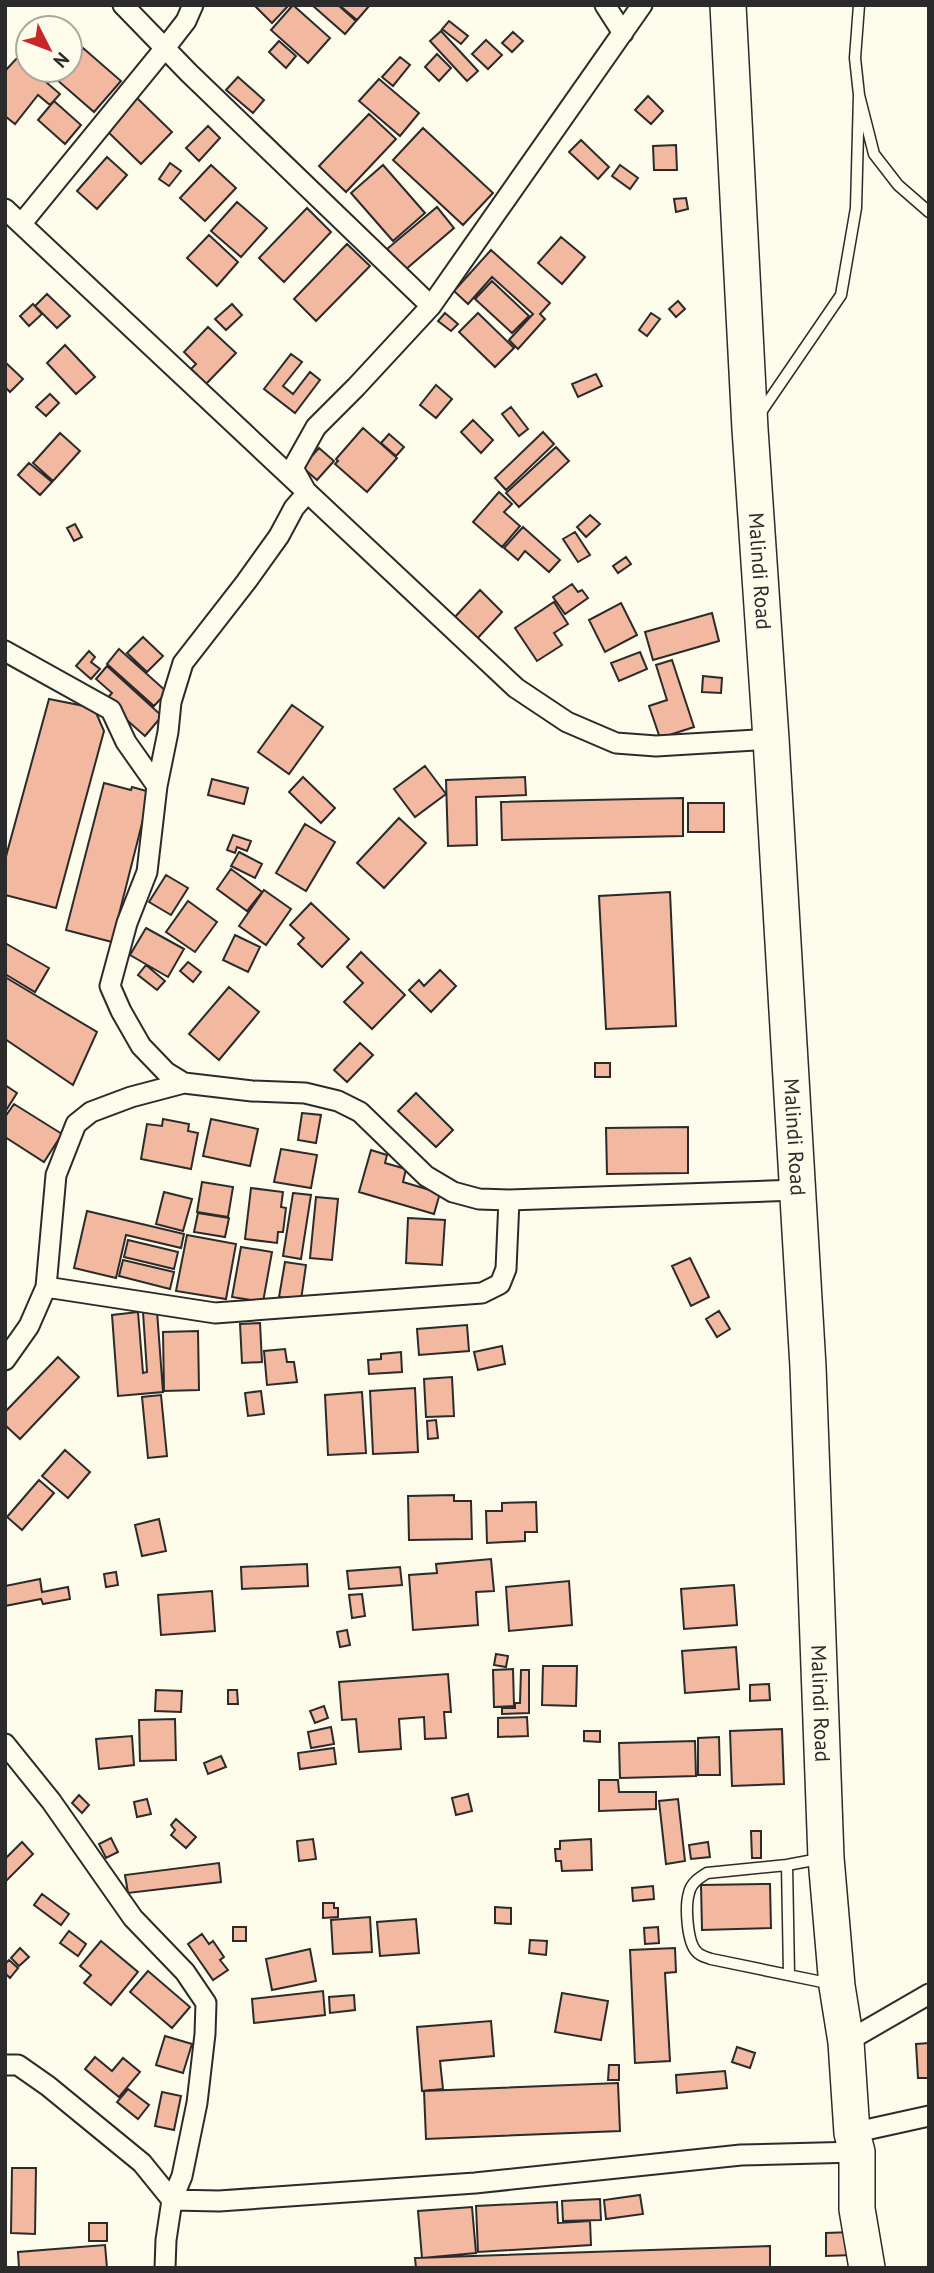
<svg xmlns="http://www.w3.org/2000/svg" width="934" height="2273" viewBox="0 0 934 2273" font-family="'PT Sans',sans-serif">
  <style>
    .building { fill: #f2b8a0; stroke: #2b2b2b; stroke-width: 2 }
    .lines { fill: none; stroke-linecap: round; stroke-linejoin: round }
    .lane-casing { stroke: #2b2b2b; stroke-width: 13 }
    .street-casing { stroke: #2b2b2b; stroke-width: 23 }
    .highway-casing { stroke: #2b2b2b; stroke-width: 38 }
    .lane { stroke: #fdfbea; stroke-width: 10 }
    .street { stroke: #fdfbea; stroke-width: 19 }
    .highway { stroke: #fdfbea; stroke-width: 35 }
    .labels { text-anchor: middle; stroke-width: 5; stroke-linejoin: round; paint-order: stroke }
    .street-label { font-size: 21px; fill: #2b2b2b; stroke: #fdfbea }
  </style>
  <rect width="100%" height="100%" fill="#fdfbea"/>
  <path class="building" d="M254 5H289L272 23Z
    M293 5 330 38 308 63 271 30Z
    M312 5H338L356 21 345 34Z
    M339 5H370L357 20Z
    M449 21 468 36 461 44 442 29Z
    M441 31 478 71 467 81 430 41Z
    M513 32 523 41 512 52 502 43Z
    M486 40 502 55 488 69 472 54Z
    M279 41 296 56 286 68 269 52Z
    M83 48 121 81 94 112 56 79 64 70H70V63Z
    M437 54 451 68 439 81 425 67Z
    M400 57 410 65 393 86 382 77Z
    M17 58 28 67V70H32L60 94 50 105 38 95 15 124 5 116V71Z
    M238 77 264 100 253 113 226 90Z
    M379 79 419 113 400 136 359 101Z
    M648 96 663 111 651 124 635 110Z
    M136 97 172 132 141 164 105 129Z
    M54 101 81 125 65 144 38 120Z
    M369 114 396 139 346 192 319 166Z
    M208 126 220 138 199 161 186 148Z
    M423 128 493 193 463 225 393 160Z
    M581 140 609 167 598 179 569 152Z
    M676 145 677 170H654L653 146Z
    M107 157 127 175 97 209 77 191Z
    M170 163 181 171 169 186 159 179Z
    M211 165 236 188 205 221 180 198Z
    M383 165 425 213 393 241 351 193Z
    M620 165 638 178 630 189 612 176Z
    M686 198 688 209 676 212 674 199Z
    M237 202 267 228 241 257 211 231Z
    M437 207 454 228 405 270 387 249Z
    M307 208 331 232 284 282 259 258Z
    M209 235 238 262 217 286 187 258Z
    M561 237 585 257 562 284 538 263Z
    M347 244 370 266 316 321 294 299Z
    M491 250 550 303 540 314 545 319 518 349 509 340 533 314 492 277 468 304 454 291Z
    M492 281 529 316 512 333 475 299Z
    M47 294 70 316 57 328 35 306Z
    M678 301 685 309 676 317 669 309Z
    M33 304 42 314 29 326 20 316Z
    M232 304 242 315 226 330 215 319Z
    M445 313 458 324 451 331 438 321Z
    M478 313 514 348 495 367 459 332Z
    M651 313 660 319 647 336 639 330Z
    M208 327 236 353 206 384 191 369 196 364 184 352Z
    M65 345 95 377 76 394 47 363Z
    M291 354 302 362 283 386 293 394 310 372 320 380 295 413 264 389Z
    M5 362 23 379 10 392 5 387Z
    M596 374 602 386 578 397 572 384Z
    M436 385 452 399 436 418 420 405Z
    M50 394 59 403 46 416 36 407Z
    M511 407 528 429 519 436 502 414Z
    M473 420 493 440 481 453 461 432Z
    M363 428 397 458 367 492 335 464 338 461 336 459Z
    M543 432 554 444 506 490 495 478Z
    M60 433 80 451 53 481 33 463Z
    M389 434 404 447 396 456 381 443Z
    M556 447 569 461 519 507 506 493Z
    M319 448 334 461 317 480 302 467Z
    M29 463 52 482 40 495 18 475Z
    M499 492 512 504 504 512 520 526 502 547 473 522Z
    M590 515 600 524 586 537 577 527Z
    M75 524 82 537 74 541 67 528Z
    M523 527 560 560 549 572 525 551 518 560 504 548Z
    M575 532 590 555 578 562 563 539Z
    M626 557 631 564 618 573 613 566Z
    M572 584 578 592 582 590 588 598 565 614 553 597Z
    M480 590 502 612 475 641 453 619Z
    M554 602 568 624 554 633 562 645 537 661 515 628Z
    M621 603 637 635 605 652 589 620Z
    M712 613 719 641 653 660 645 632Z
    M143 637 163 656 147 672 127 653Z
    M119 649 167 692 154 706 107 664Z
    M89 651 95 657 91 662 100 669 91 679 76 666Z
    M640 652 647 669 619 681 611 663Z
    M672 660 694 727 660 738 649 706 667 700 656 665Z
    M107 666 162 716 145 736 105 701 112 693 96 679Z
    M703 676 722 678 721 693 702 692Z
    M49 699 94 708 104 731 56 908 5 895V860Z
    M292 705 323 727 289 774 258 752Z
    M425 766 446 794 415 817 394 789Z
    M303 777 335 808 321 823 289 792Z
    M525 777 526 795 476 797 477 845 448 846 446 780Z
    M212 779 248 788 244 804 208 795Z
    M104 783 131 790 132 787 150 792 112 942 66 930Z
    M683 798V836L502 840 501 802Z
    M688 803H724V832H688Z
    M399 818 426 843 384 888 357 863Z
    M305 824 335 842 306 891 276 873Z
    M233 835 251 841 247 851 237 847 235 853 227 850Z
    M239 852 262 864 255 878 231 866Z
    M231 869 262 892 247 911 217 889Z
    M166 875 188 888 171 915 149 902Z
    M264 890 291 909 266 945 239 926Z
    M670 892 676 1026 606 1029 599 896Z
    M188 901 217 922 195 952 166 932Z
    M311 903 349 939 322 967 298 944 304 938 290 925Z
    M146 928 184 949 168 977 130 955Z
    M235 935 260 947 248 972 223 960Z
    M5 943 49 968 35 992 5 974Z
    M361 952 405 995 372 1029 344 1002 363 983 347 967Z
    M188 962 201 972 193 982 180 971Z
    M146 965 165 981 157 990 138 975Z
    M440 970 456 986 431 1012 409 990 419 980 424 986Z
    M5 977 97 1032 73 1085 5 1039Z
    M229 987 259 1012 219 1060 189 1034Z
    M360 1043 373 1055 347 1082 334 1070Z
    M595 1063H610V1077H595Z
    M5 1085 17 1093 5 1112Z
    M416 1093 453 1130 436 1147 398 1111Z
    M14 1104 62 1134 44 1162 5 1137V1117Z
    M302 1113 321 1115 316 1143 298 1140Z
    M163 1119 189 1124 188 1131 198 1133 191 1169 141 1159 147 1124 162 1126Z
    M211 1119 258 1129 250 1166 203 1156Z
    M688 1127V1173L607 1174 606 1128Z
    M281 1149 317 1155 311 1188 274 1182Z
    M371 1150 387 1155 385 1163 406 1169 403 1182 440 1193 434 1214 359 1192Z
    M202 1182 233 1187 228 1217 197 1212Z
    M251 1188 283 1192 281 1207 286 1208 283 1232H278L277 1243 245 1239Z
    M164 1192 192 1199 183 1231 156 1224Z
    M293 1193 311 1195 301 1259 283 1256Z
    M316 1197 338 1199 332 1260 310 1258Z
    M87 1211 184 1234 181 1248 126 1235 116 1278 74 1268Z
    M198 1213 229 1218 225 1237 194 1232Z
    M408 1218 445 1220 442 1265 406 1263Z
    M187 1235 236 1244 226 1299 176 1291Z
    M128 1240 178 1252 174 1269 124 1257Z
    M241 1247 272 1252 263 1302 232 1297Z
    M690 1258 709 1297 691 1306 672 1266Z
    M123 1260 174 1272 170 1289 119 1276Z
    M285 1262 306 1265 301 1300 279 1297Z
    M157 1311 163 1392 118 1396 112 1315 138 1312 143 1373 147 1372 143 1312Z
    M719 1311 730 1329 717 1337 706 1319Z
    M260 1323 262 1362 242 1363 240 1324Z
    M467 1325 469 1351 419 1355 417 1329Z
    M198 1331 199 1390 164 1391 163 1332Z
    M502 1346 505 1364 478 1370 474 1352Z
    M285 1349 287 1362H294L297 1382 267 1385 264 1351Z
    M401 1352 402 1372 369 1374 368 1360 381 1359V1354Z
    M58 1357 79 1377 20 1439 5 1425V1412Z
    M452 1377 454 1416 426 1417 424 1379Z
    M415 1388 418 1452 373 1454 370 1391Z
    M261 1391 264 1414 248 1416 245 1393Z
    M362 1392 366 1453 328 1455 325 1395Z
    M161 1395 167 1456 148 1458 142 1397Z
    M436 1420 438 1438 428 1439 427 1421Z
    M65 1450 90 1472 68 1498 42 1476Z
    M39 1480 54 1493 22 1530 7 1517Z
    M454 1495V1501H471L472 1539 409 1540 408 1496Z
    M536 1502 537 1532H525V1541L487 1543 486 1511H502V1503Z
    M159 1519 166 1551 142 1556 135 1525Z
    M491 1559 494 1591 476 1592 478 1625 413 1630 409 1575 437 1573 436 1564Z
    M307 1564 308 1586 242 1589 241 1567Z
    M400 1567 402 1585 349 1589 347 1571Z
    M116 1572 118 1585 106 1587 104 1574Z
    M40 1579 42 1592 68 1587 70 1599 43 1604 41 1599 5 1606V1586Z
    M569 1581 572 1625 509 1631 506 1587Z
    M734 1585 737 1625 684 1629 681 1589Z
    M212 1591 215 1631 161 1635 158 1595Z
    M362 1594 365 1616 352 1618 349 1595Z
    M347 1630 350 1645 340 1647 337 1632Z
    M736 1647 739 1689 685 1693 682 1651Z
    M496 1654 508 1656 506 1667 494 1665Z
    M543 1666H577L576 1706 542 1705Z
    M513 1669 514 1706 494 1707 493 1670Z
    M521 1670H529V1713L502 1714V1708H515V1703H520Z
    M448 1674 451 1712H444L446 1738 425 1739 424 1717 399 1719 401 1749 359 1752 356 1719 342 1720 339 1682Z
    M769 1684 770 1700 750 1701V1685Z
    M156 1690 182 1691 181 1712 155 1711Z
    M228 1690H237L238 1704H228Z
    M324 1706 328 1718 315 1723 310 1711Z
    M527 1717 528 1736 498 1737V1718Z
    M175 1719 176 1760 140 1761 139 1720Z
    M331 1727 334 1744 311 1748 308 1732Z
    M782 1729 784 1784 732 1786 730 1731Z
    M584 1731H600V1742L584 1741Z
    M132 1736 134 1765 99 1769 96 1739Z
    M719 1737 720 1775H698V1738Z
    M695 1741 696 1776 620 1778 619 1743Z
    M334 1748 336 1764 300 1769 298 1753Z
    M221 1756 226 1767 208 1774 204 1763Z
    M599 1780H618L619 1792H656V1809L599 1811Z
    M468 1794 472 1811 456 1815 452 1798Z
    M79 1795 89 1805 82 1813 72 1803Z
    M147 1799 151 1814 137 1817 134 1802Z
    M678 1799 685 1861 666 1864 659 1801Z
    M176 1819 196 1837 186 1848 171 1835 175 1830 171 1825Z
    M751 1831H761V1858H752Z
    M111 1838 118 1852 106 1858 99 1844Z
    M313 1839 316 1859 299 1861 297 1841Z
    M591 1839 592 1870 562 1871 561 1861H556L555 1849H560V1841Z
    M22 1842 33 1854 6 1881 5 1859Z
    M708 1842 710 1857 691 1859 689 1845Z
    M219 1863 221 1882 128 1893 125 1875Z
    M770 1884 771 1928 702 1930 701 1885Z
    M653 1886 654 1899 633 1901 632 1888Z
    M42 1894 69 1914 61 1925 34 1905Z
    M323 1903H334V1908H338V1917L323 1918Z
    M495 1907 511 1908V1924L495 1923Z
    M370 1917 372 1952 333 1954 331 1920Z
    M416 1919 419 1953 380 1956 377 1922Z
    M233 1927H246V1941H233Z
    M658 1927 659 1943 645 1944 644 1928Z
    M69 1931 86 1944 78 1956 60 1943Z
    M202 1934 209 1944 213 1941 224 1957 220 1960 228 1970 213 1980 188 1944Z
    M530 1940 547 1941 546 1955 529 1953Z
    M101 1941 138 1972 111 2005 84 1983 91 1975 80 1966Z
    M20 1948 29 1957 19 1966 11 1958Z
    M675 1948 676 1972 665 1973 670 2061 635 2063 630 1950Z
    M310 1949 316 1981 272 1990 266 1959Z
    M9 1960 18 1968 10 1978 5 1973V1964Z
    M148 1971 190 2007 172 2028 130 1992Z
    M323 1991 325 2015 254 2023 252 1999Z
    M562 1993 608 2001 601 2040 555 2032Z
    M354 1995 355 2010 330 2013 329 1997Z
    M491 2021 494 2056 440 2061 443 2089 422 2091 417 2027Z
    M165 2036 192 2044 183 2073 156 2065Z
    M929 2043V2078H918L916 2044Z
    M737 2047 755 2053 750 2068 732 2062Z
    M95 2057 112 2071 123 2058 140 2072 119 2097 85 2069Z
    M609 2065H619V2080H608Z
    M725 2071 727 2088 677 2093 676 2075Z
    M618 2083 620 2131 426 2139 424 2091Z
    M128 2089 149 2105 138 2119 117 2102Z
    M162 2092 181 2096 174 2130 155 2126Z
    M12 2168H36L35 2234 11 2233Z
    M640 2195 643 2214 606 2219 604 2200Z
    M600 2199 601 2220 563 2221 562 2201Z
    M557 2202 558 2223 590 2221 591 2245 478 2252 476 2206Z
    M472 2207 476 2253 422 2258 418 2211Z
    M89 2223H107V2241H89Z
    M851 2232 852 2255 826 2256V2233Z
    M105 2245 107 2268H19L18 2252Z
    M770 2246V2268H416L415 2258Z"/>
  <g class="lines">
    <defs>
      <path id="lane" d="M859 5 855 58 859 95 874 154 898 185 929 212
        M759 415 841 295 856 208 859 95
        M819 1859 787 1865 707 1873C699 1878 691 1883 689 1893 685 1906 687 1943 697 1952 700 1956 706 1957 711 1959L832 1984
        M787 1865 789 1974"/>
      <path id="street" d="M123 5 189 73 431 306
        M605 5 623 33
        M5 209 516 688 567 722 616 743 656 746 771 739
        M22 223 165 48 186 21 193 5
        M5 651 111 710 126 742 157 786 147 872 127 923 110 986 121 1011 141 1046 166 1072 184 1083
        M157 786 168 732 171 702 183 663 246 582 279 536 294 508 307 493 293 468 316 427 356 387 431 306 642 5
        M46 1287 215 1313 482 1293 500 1284 506 1269 509 1200
        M5 1360 29 1326 46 1287 56 1175 76 1124 91 1112 131 1097 184 1083 252 1091 305 1093 338 1101 360 1112 426 1176 453 1192 479 1199 509 1200 797 1190
        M5 1744 51 1801 133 1918 185 1972 206 2003 205 2034 197 2103 182 2176 172 2200 166 2240 165 2268
        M846 2042 929 1994
        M5 2065H18L48 2086 142 2163 172 2200 219 2201 475 2183 741 2155 857 2152
        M852 2133 929 2116"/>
      <g id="highway">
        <path id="s1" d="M728 5 750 429 771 739 808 1367 826 1858 837 1986 846 2042 852 2133 857 2152V2209L867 2268"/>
      </g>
    </defs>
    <use href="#lane" class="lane-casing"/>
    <use href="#street" class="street-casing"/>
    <use href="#highway" class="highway-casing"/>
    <use href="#lane" class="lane"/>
    <use href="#street" class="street"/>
    <use href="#highway" class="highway"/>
  </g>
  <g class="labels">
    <g class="street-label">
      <text dy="7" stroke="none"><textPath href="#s1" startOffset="567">Malindi Road</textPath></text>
      <text dy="7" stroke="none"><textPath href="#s1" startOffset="1134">Malindi Road</textPath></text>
      <text dy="7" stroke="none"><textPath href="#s1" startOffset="1701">Malindi Road</textPath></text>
    </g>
  </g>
  <rect width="934" height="2273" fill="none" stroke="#2b2b2b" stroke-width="14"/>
  <g transform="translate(49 49) rotate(132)"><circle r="33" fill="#fdfbea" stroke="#a9a89e" stroke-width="2"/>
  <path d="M0-5L12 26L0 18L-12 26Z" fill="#c62828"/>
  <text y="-10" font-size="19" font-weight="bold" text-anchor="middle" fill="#2b2b2b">N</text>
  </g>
</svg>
